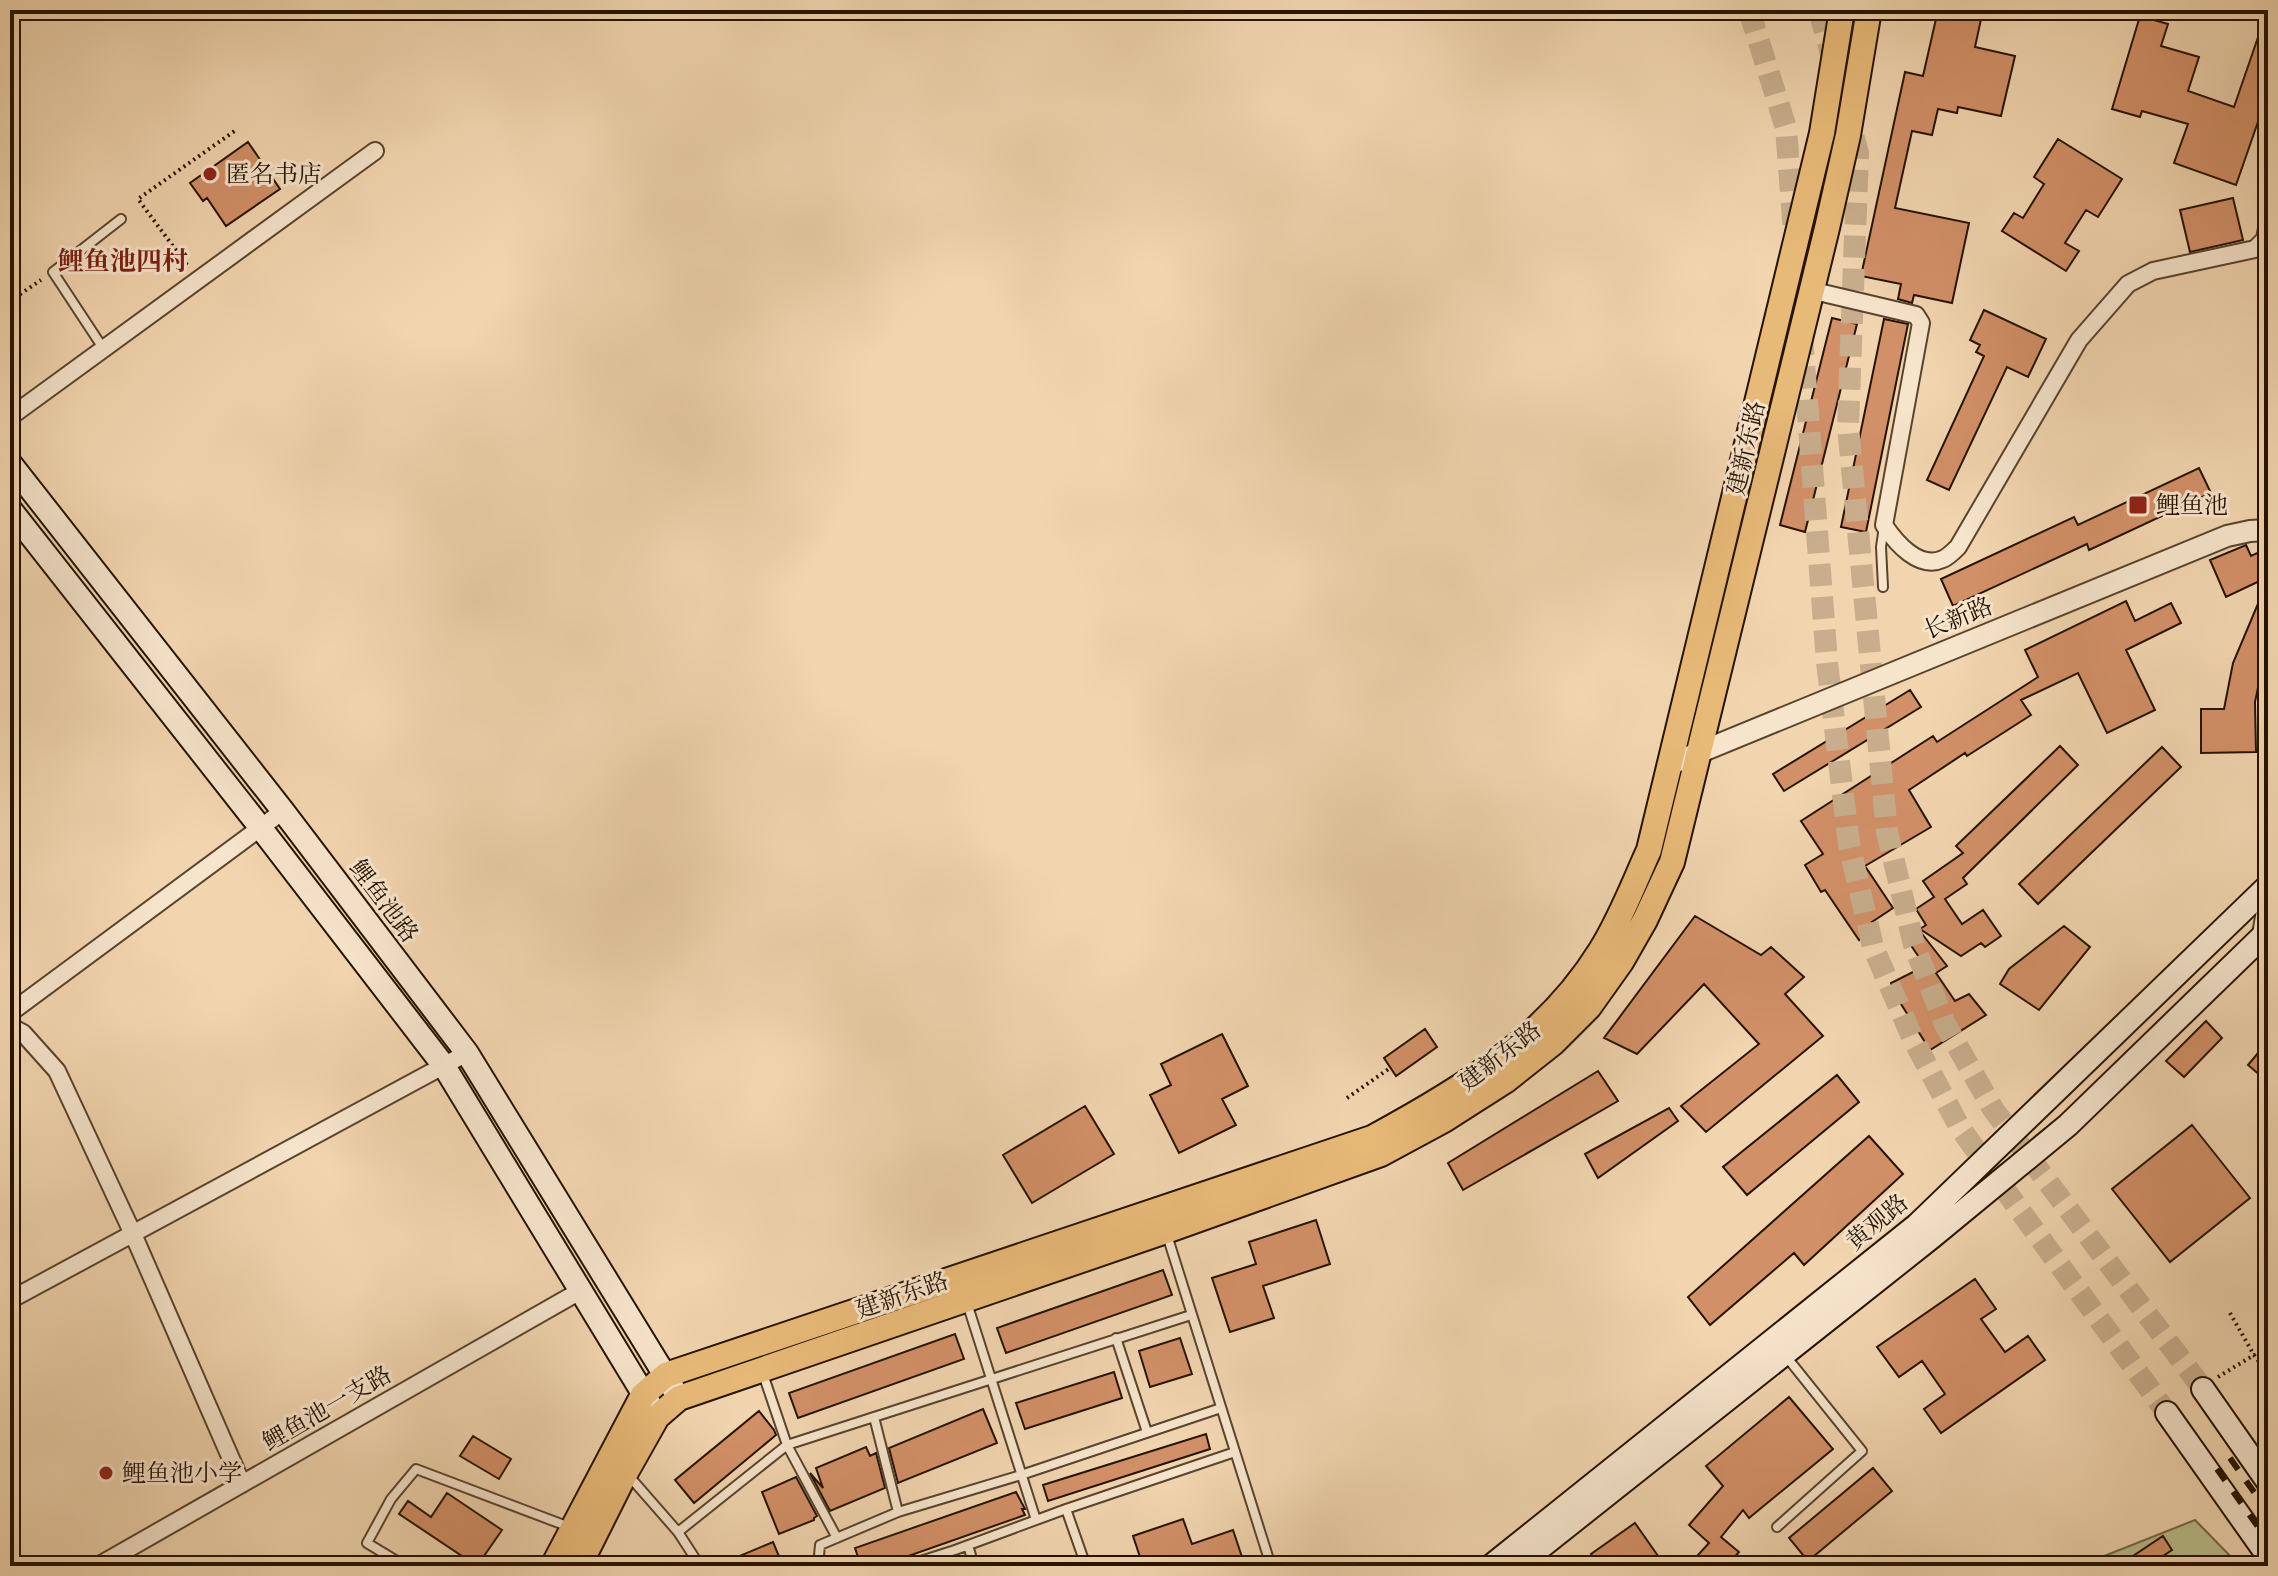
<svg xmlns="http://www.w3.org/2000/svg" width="2278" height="1576" viewBox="0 0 2278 1576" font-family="'Gentium Book Plus','Noto Serif SC',serif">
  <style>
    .green { fill: #b9bd8b; stroke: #6f6846; stroke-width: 2 }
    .building { fill: #d29068; stroke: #251300; stroke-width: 2 }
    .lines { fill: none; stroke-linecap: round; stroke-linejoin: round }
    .secondary-tunnel { stroke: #c8ae8c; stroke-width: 22; stroke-dasharray: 22 11; stroke-linecap: butt }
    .service-casing { stroke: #58442c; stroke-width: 12 }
    .minor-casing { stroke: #58442c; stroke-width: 20 }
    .tertiary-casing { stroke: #58442c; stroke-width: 24 }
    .secondary-casing { stroke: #251300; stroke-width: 26 }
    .primary-casing { stroke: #251300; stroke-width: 28 }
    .path { stroke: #251300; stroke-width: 4; stroke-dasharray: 2 4; stroke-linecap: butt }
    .service { stroke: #f6e4cb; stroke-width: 8 }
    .minor { stroke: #f6e4cb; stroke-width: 16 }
    .tertiary { stroke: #f6e4cb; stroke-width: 20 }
    .secondary { stroke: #f6e4cb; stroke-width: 22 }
    .primary { stroke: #e8ba78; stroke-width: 24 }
    .rail { stroke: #251300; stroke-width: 6; stroke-dasharray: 14 14; stroke-linecap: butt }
    .poi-dot { fill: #8f2418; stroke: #f6e4cb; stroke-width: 3 }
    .labels { text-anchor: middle; stroke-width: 6; stroke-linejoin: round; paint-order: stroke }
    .poi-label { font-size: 24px; fill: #251300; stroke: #f6e4cb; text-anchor: start }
    .street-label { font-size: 24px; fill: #251300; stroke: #f6e4cb }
    .neighbourhood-label { font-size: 26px; font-weight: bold; fill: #7a1f14; stroke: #f6e4cb }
  </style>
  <rect width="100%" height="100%" fill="#f1d5af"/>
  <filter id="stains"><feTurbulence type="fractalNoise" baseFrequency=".0025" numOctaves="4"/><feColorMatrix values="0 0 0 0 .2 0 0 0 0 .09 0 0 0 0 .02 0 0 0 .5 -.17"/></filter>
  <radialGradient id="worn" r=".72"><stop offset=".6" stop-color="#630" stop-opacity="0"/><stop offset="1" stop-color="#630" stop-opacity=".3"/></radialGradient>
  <path class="green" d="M2195 1520 2240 1566H2079Z"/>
  <path class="building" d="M1938 10H1983L1975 47 2015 56 2001 116 1958 107 1957 113 1938 109 1932 135 1912 131 1895 208 1969 223 1952 303 1914 295 1912 303 1898 299 1901 284 1861 276 1905 72 1923 76Z
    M2140 16 2168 24 2161 46 2199 57 2188 91 2234 107 2265 17 2268 18V93L2236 185 2174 163 2188 124 2142 111 2140 117 2112 109Z
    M2058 139 2122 179 2098 217 2086 210 2065 243 2079 251 2066 271 2002 231 2014 213 2023 218 2044 184 2034 177Z
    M248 142 280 189 226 226 207 198 203 201 190 183Z
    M2233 198 2243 240 2190 252 2180 210Z
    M1984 310 2046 339 2028 377 2007 367 1949 490 1927 480 1984 356 1976 352 1980 345 1970 340Z
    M1832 318 1857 324 1805 532 1780 525Z
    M1884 319 1908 324 1866 532 1841 527Z
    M2199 468 2211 493 2089 550 2087 544 1953 606 1941 579 2074 517 2078 525Z
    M2246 545 2251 556 2268 548V577L2226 597 2210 560Z
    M2268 580V656L2261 673 2255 702 2256 752 2201 753V709H2224L2233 663Z
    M2126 601 2135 621 2171 603 2181 623 2126 650 2155 710 2107 733 2078 673 2021 700 2031 715 1967 756 1965 753 1909 790 1931 827 1865 866 1893 908 1872 922 1877 928 1859 940 1825 890 1821 892 1805 865 1823 854 1801 821 1933 736 1937 742 2038 677 2025 650Z
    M1910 690 1921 707 1784 791 1773 774Z
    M2060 746 2078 765 1963 878 1967 884 1945 899 1962 924 1983 910 2001 936 1985 947 1981 943 1961 956 1920 929 1926 925 1916 909 1934 897 1923 881 1963 853 1956 846Z
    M2162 747 2181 767 2038 904 2019 884Z
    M1695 916 1761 955 1771 947 1804 977 1785 994 1823 1036 1706 1132 1681 1106 1759 1044 1704 984 1637 1054 1604 1038Z
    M2064 926 2090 947 2039 1010 2000 984 2009 969Z
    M1919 930 1947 966 1936 973 1955 1001 1969 994 1986 1015 1930 1050 1894 993 1891 983 1925 966 1906 938Z
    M2206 1021 2222 1038 2184 1077 2166 1061Z
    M1425 1029 1437 1047 1396 1076 1384 1058Z
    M1222 1034 1248 1086 1222 1099 1236 1125 1179 1153 1150 1095 1171 1085 1161 1064Z
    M2268 1041V1082L2248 1065Z
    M1598 1071 1618 1101 1463 1190 1448 1163Z
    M1837 1075 1859 1102 1747 1195 1723 1167Z
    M1085 1106 1114 1154 1032 1203 1003 1155Z
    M1669 1108 1678 1121 1598 1178 1585 1154Z
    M2192 1125 2250 1198 2170 1262 2112 1189Z
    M1869 1136 1903 1174 1804 1265 1794 1253 1710 1325 1688 1297Z
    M1316 1220 1330 1264 1263 1286 1274 1318 1230 1332 1212 1278 1256 1264 1249 1242Z
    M1163 1270 1172 1295 1006 1353 997 1328Z
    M1975 1279 1996 1309 1981 1319 2005 1352 2028 1336 2045 1360 1941 1433 1924 1409 1945 1394 1922 1361 1899 1377 1877 1347Z
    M955 1334 964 1359 798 1418 789 1393Z
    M1180 1338 1192 1374 1150 1387 1139 1351Z
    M1114 1372 1122 1398 1025 1429 1016 1403Z
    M1789 1397 1833 1449 1749 1518 1743 1510 1721 1537 1739 1552 1727 1566H1688L1709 1543 1689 1525 1723 1486 1706 1466Z
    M983 1409 997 1443 898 1483 889 1448Z
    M759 1411 774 1430 776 1435 694 1503 675 1480Z
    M1206 1434 1210 1449 1048 1501 1043 1485Z
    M473 1436 511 1459 499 1479 460 1456Z
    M866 1447 870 1456 876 1453 885 1488 830 1511 810 1473 823 1488 816 1468Z
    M1873 1468 1892 1491 1808 1561 1789 1538Z
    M796 1477 817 1516 814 1518V1520L779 1534 762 1492Z
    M1016 1492 1025 1509H1022L1025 1515 880 1566H861L855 1548Z
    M447 1493 502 1530 477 1566 399 1514 408 1501 431 1517Z
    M1183 1519 1192 1544 1233 1530 1245 1566H1143L1133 1536Z
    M1635 1523 1665 1566H1600L1591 1554Z
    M2163 1536 2172 1550 2148 1566H2118Z
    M773 1542 783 1566H716Z"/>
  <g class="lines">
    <path class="secondary-tunnel" d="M1749 10 1786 128 1827 662 1849 844 1873 947 1913 1039 1960 1128 2167 1413
      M1819 10 1858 153 1848 427 1887 832 1914 945 1945 1024 1993 1109 2203 1389"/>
    <defs>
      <path id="service" d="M103 348 53 272 121 219
        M1883 587 1881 547 1884 526
        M1167 1235 1271 1566
        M967 1303 1036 1520
        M1116 1338 1147 1432
        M762 1371 787 1445 837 1538
        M874 1417 898 1512
        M629 1476 678 1532 700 1566
        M1066 1509 1086 1566
        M1777 1527 1862 1451 1785 1355
        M678 1532 787 1445 1191 1315
        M968 1545 974 1566
        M405 1566 367 1543 391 1499 416 1469 572 1528
        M818 1566 820 1545 898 1512 1021 1475 1221 1408
        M905 1566 955 1550 1066 1509 1235 1452"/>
      <path id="minor" d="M1810 290 1916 315 1921 323 1884 525C1896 543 1919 570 1943 559 1948 557 1954 551 1958 547L2079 340 2128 284 2153 271 2255 249 2265 239 2268 223
        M10 417 375 151
        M10 1013 283 811
        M10 1026 23 1033 57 1071 133 1234 242 1484
        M10 1300 467 1053
        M98 1566 580 1291"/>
      <path id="tertiary" d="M1671 764 2227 536 2250 531 2268 530
        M2263 935 2268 905"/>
      <path id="secondary" d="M10 463 283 811 467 1053 679 1398
        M10 509 260 827 444 1066 652 1408
        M2203 1389 2268 1482
        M2167 1413 2268 1556
        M1491 1566 1917 1225 2268 886
        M1517 1566 1932 1237 2068 1125 2268 931"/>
      <path id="primary" d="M553 1566 643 1395 666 1375 1372 1138C1461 1090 1547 1038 1601 950 1621 918 1634 883 1649 850L1822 133 1842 10
        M579 1566 626 1472 657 1417 679 1398 1166 1231 1381 1154 1444 1120 1505 1081 1553 1043 1589 1007 1621 962 1645 920 1672 862 1827 228 1848 135 1869 10"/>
    </defs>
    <use href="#service" class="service-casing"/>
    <use href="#minor" class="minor-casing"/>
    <use href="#tertiary" class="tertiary-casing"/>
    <use href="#secondary" class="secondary-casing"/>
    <use href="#primary" class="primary-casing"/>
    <path class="path" d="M187 265 138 199 236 130
      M10 301 41 280
      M1347 1098 1390 1068
      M2230 1313 2254 1355
      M2218 1377 2254 1355 2268 1374"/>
    <use href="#service" class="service"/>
    <use href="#minor" class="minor"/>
    <use href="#tertiary" class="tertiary"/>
    <use href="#secondary" class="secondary"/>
    <use href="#primary" class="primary"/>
    <path class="rail" d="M2230 1458 2268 1512
      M2217 1469 2268 1541"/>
  </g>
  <g class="poi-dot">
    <circle cx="210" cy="174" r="8"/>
    <rect x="2128" y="495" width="20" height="20" rx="4"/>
    <circle cx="106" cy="1473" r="8"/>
  </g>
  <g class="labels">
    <g class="poi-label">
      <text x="226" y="182">匿名书店</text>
      <text x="2156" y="513">鲤鱼池</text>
      <text x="122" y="1481">鲤鱼池小学</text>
    </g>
    <g class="street-label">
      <text transform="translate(1746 448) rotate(-77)" y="8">建新东路</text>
      <text transform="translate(1958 618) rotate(-22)" y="8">长新路</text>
      <text transform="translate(384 901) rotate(53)" y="8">鲤鱼池路</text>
      <text transform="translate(1500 1056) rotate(-38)" y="8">建新东路</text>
      <text transform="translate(1877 1222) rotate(-40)" y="8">黄观路</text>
      <text transform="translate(902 1295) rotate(-19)" y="8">建新东路</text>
      <text transform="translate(327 1408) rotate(-30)" y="8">鲤鱼池一支路</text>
    </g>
    <g class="neighbourhood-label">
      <text x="123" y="270">鲤鱼池四村</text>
    </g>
  </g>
  <rect width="2278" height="1576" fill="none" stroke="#f1d5af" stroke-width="40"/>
  <rect x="12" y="12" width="2254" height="1552" fill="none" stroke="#251300" stroke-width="4"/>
  <rect x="20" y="20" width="2238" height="1536" fill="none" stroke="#251300" stroke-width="2"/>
  <rect width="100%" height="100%" filter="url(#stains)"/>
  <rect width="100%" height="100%" fill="url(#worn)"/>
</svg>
